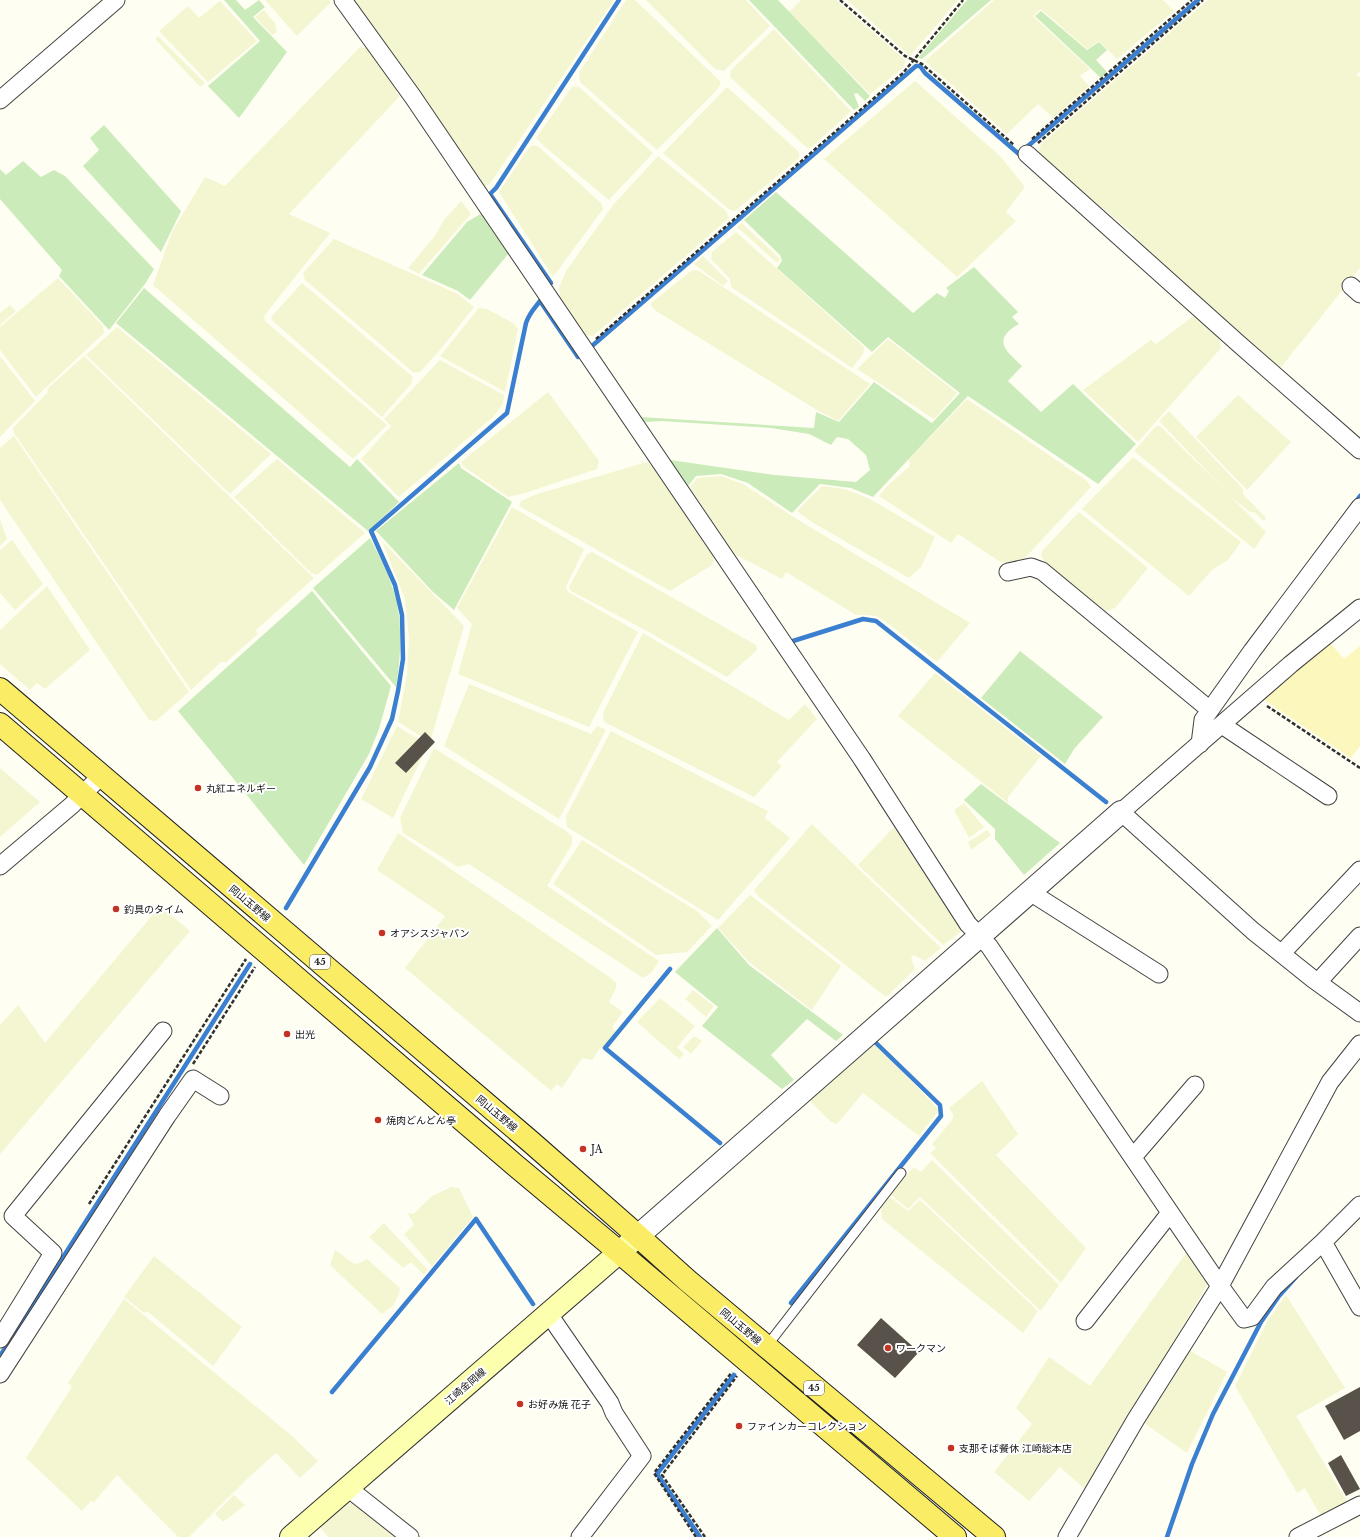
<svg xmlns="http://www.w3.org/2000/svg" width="1360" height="1537" viewBox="0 0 1360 1537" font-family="'Libre Baskerville','Noto Sans JP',serif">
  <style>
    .farmland { fill: #f4f6d1 }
    .green { fill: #ccebba }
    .sand { fill: #fcf7bd }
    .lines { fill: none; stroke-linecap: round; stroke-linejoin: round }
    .stream { stroke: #3a7fd0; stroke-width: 4.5 }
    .building { fill: #58524b }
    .service-casing { stroke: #424242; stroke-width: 11 }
    .minor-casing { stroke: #424242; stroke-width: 19 }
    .tertiary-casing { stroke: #424242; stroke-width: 24 }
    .secondary-casing { stroke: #313131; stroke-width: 24 }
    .primary-casing { stroke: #202020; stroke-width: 24 }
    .path { stroke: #313131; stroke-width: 2.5; stroke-dasharray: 4 2; stroke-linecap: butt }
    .service { stroke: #fff; stroke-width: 9 }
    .minor { stroke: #fff; stroke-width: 17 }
    .tertiary { stroke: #fff; stroke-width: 22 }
    .secondary { stroke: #fcffad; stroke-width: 22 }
    .primary { stroke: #fbec65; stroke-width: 22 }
    .poi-dot { fill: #c33223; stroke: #fff; stroke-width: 1.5 }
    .labels { text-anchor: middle; stroke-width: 4; stroke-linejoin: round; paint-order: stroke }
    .shield { fill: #fff; stroke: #575757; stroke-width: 1 }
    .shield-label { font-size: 9px; font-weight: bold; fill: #0f0f0f }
    .poi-label { font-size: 10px; fill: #0f0f0f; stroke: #fff; text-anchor: start }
    .street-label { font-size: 10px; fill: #0f0f0f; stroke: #fff }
  </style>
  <rect width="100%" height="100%" fill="#fffef2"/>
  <path class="farmland" d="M265 0H329L331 2 297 36Z
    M352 0H614L489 185 484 186Z
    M626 0H635L720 81V85L714 93 657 150 580 82 579 73Z
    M646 0H746L770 26 724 71 715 69Z
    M801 0H836L905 60 904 67 870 94 789 12Z
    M847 0H958L910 56Z
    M994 0H1163L1174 11 1117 59 1099 41 1087 49 1041 9 1033 16 1090 69 1080 76 1089 86 1053 118 1038 104 1007 134 925 61Z
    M1208 0H1360V71L1356 76 1360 77V268L1278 371 1131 240 1133 234 1103 208H1096L1037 156 1041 144Z
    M220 1 257 41 208 82 159 31 188 6 199 18Z
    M264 10 275 23 277 32 272 35 255 17Z
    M774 29 851 111 812 147 807 148 730 77 731 70Z
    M158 36 205 83 200 87 155 39Z
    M360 47 368 48 397 88 396 93 400 96 289 214 330 233 264 316 265 321 387 425 353 459 153 285 172 232 205 177 225 186Z
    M915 81 1001 157 1025 187 1006 212 1016 221 957 277 824 159Z
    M575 86 579 87 653 153 609 200 545 147 536 138 572 87Z
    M727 87 799 152V158L735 211 730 210 663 153Z
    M534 145 539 147 602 204 603 209 553 277 499 192 530 146Z
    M658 156 726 211 729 218 593 336 585 335 564 305 560 298 559 287 566 271 613 205Z
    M461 201 471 214 419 274 408 268 434 237 444 220Z
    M742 223 780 259 777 263 737 227Z
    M736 232 864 347 863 354 852 368 731 287 730 279 711 259 712 252Z
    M334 239 458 294 474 307 440 350 420 372 414 373 305 280 303 273Z
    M703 256 728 281 723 286 694 264Z
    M695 270 699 271 870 384 838 421 817 410 656 311 651 306V303L691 271Z
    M58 278 103 326 104 333 36 397 0 350V327Z
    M302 283 413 377 411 384 382 417 273 321 271 317Z
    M10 305 16 311 0 325V313Z
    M479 308 487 309 513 323 518 329 505 392 440 356Z
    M1194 316 1219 338 1221 348 1138 442 1083 390 1151 340 1156 344Z
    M117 327 271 454 230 494 86 355Z
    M888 339 957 393 934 419 857 369Z
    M0 356 35 401 0 437Z
    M84 356 314 578 256 630 258 634 226 662H221L191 690 14 433 13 428 48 392 47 389Z
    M440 360 504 395 503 404 494 416 399 497 361 459 391 426 384 419Z
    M548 392 599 461 597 469 525 493 508 497 463 466 461 462Z
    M1238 395 1291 442 1247 490 1196 437Z
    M967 399 1087 481 1091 487 1023 560 1002 563 958 534 951 543 879 496 886 487 910 466 909 459Z
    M1169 411 1243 489V494L1266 518 1264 521 1254 512H1250L1231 497 1266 532 1254 549 1134 451 1156 426H1160L1228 493 1159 421Z
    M14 436 189 692 156 721 149 720 0 500V448Z
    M1133 457 1241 542 1228 560 1212 570 1189 596 1082 509Z
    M277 459 365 533 317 575 311 573 234 497Z
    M647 462 650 465 654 464 715 555 712 565 670 591 519 506 521 501 537 494Z
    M721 476 743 484 800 521 970 623 937 662 885 621 876 616 865 615H856L786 572 782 579 733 553 690 487 697 478Z
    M822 486 845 489 870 499 935 537 921 567 909 578 810 521 797 511Z
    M512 507 584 549 566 587 568 592 638 632 589 727 458 674 472 624 457 608Z
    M1079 512 1148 568 1115 608 1106 611 1049 568 1041 556 1042 551Z
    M0 519 7 539 0 546Z
    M12 540 43 584 15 610 0 593V550Z
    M382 541 464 626 430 742 398 722 407 674 409 639 405 599Z
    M592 552 756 645 757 650 727 677 647 631 571 591 569 587 587 554Z
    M47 586 90 650 45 689 37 683 30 690 0 664V630Z
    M643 633 789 720 805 704 817 719 777 762 782 766 754 797 604 722 603 713Z
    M935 673 1041 756 1008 797V803L898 716Z
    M469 684 591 734 597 726 606 730 559 819 444 746Z
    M397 726 428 745 393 818 361 799Z
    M611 731 768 811 765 818 790 838 718 920 567 827 566 816Z
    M434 748 566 831 572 836V844L547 886 659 961 652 972 643 978 469 864 458 867 403 833 400 818Z
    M0 768 40 802 0 837Z
    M964 803 984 827 969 838 954 810Z
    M812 824 941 948 925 961 914 955 911 957 915 969 886 997 758 896 754 890Z
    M894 827 962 931 943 945 858 865Z
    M987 830 991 835 971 850 968 842Z
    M398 833 611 978 616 983V988L609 1002 623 1012 612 1027 616 1032 604 1047 600 1048 592 1060 582 1058 562 1088 557 1084 551 1091 405 968 445 916 377 870Z
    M582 840 697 911 712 926 687 952 656 955 553 884Z
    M750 895 841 966 812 1010 750 963 718 928Z
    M160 906 190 931 0 1154V1025L18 1005 45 1043Z
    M693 990 714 1006 706 1017 685 999Z
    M660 998 695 1026 677 1047 684 1054 679 1059 637 1022Z
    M694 1036 702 1041 691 1054 683 1047Z
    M875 1044 939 1110 919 1136 863 1093 837 1124 831 1122 811 1102V1098Z
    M982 1081 1018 1134 996 1155 1086 1248 1061 1283 930 1153 936 1148 932 1144 953 1119V1114L949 1108Z
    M932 1160 1059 1285 1041 1311 920 1197 908 1209 890 1194 914 1167 921 1172Z
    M451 1187 459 1188 473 1217 432 1266 404 1234 414 1225 408 1213 413 1214 432 1196Z
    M890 1197 908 1211 920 1200 1038 1311 1023 1333 882 1219 881 1207Z
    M384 1223 428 1270 424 1275 411 1262 403 1268 369 1237Z
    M1189 1249 1210 1280 1086 1490 1060 1467 1029 1501 994 1472 1032 1424 1016 1408 1049 1357 1090 1386Z
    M335 1250 354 1264 360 1263 367 1259 400 1288 399 1294 393 1306 382 1314 330 1265Z
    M154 1256 242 1327 213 1366 147 1311 144 1313 124 1297Z
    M1286 1295 1345 1388 1296 1416 1348 1503 1322 1518 1305 1488 1297 1493 1235 1386 1268 1320Z
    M124 1299 291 1435 318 1461 300 1478 276 1453 249 1477 189 1537H178L117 1475 94 1502 91 1501 82 1511 26 1458 72 1387 68 1383Z
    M1187 1349 1227 1372 1187 1453 1141 1421Z
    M234 1495 245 1505 223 1522 215 1514Z
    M351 1502 398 1537H328L320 1527Z"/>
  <path class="green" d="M224 0H236L245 10 259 0 265 7 253 17 287 52 239 118 208 86 260 41Z
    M749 0H778L870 96 865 101 857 93 854 94 859 107 854 110Z
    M967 0H991L922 59 918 58Z
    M1041 11 1087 50 1099 42 1107 50 1096 60 1107 72 1101 78 1035 16Z
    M104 125 181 211 161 252 83 166 99 150 90 138Z
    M23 161 41 177 54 170 65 176 154 269 145 284 109 330 59 276 62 270 0 199V169L6 175Z
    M776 192 913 313 937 293 945 298 949 291 946 288 974 267 1018 312 1012 317 1019 324C991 340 1006 351 1022 366L1008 381 1041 412 1073 384 1136 444 1098 484 968 396 873 497 851 488 820 484 792 513 748 483 721 474 696 476 688 486 670 460 775 475 856 482 870 470 866 455 848 439 837 437 831 445 809 434 771 428 661 421 645 422 641 417 814 428 816 412 839 422 874 382 932 423 960 393 888 337 872 352 777 268 782 261 780 255 744 220Z
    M482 213 509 253 470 300 458 291 422 275 467 222Z
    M144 288 350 467 357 459 399 502 368 531 116 323Z
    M459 463 461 468 512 502 454 610 433 592 376 531Z
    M370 538C379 555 388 573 394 592 403 622 401 656 396 687L313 588Z
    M312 591 391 686 379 729 369 754 304 865 178 711Z
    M1020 651 1103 717 1074 749 1065 764 981 698Z
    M981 784 1060 843 1024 875 995 839V829L964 800Z
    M717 928 749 965 843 1035 836 1041 807 1019 771 1055 794 1080 782 1089 702 1026 718 1007 675 972Z"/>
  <path class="sand" d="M1330 643 1344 659 1360 646V746L1351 758 1263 699Z"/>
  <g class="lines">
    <path class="stream" d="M1028 146 1198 0
      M547 289 551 283 490 194 496 188 619 0
      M540 301 578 357 580 356
      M592 346 916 66H920L925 73 1020 155 1022 153
      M1355 503 1360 496
      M793 641 863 619 876 621 1106 802
      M286 908 370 767 392 719 398 691 403 659 402 615 395 585 371 531 507 413 526 323C531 309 537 307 544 295
      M670 969 605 1048 720 1143
      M791 1303 941 1116 940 1105 874 1041
      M0 1356 250 964
      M332 1392 476 1219 533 1304
      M700 1537 657 1474 734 1375
      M1167 1537 1192 1464 1213 1414 1261 1322 1279 1296 1296 1277"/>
  </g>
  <path class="building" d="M425 732 435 742 406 773 395 763Z
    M881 1318 919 1352 895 1378 857 1345Z
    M1360 1387V1431L1344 1440 1325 1406Z
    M1341 1455 1360 1489 1346 1496 1328 1463Z"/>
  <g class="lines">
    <defs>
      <path id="service" d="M766 1347 901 1173"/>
      <path id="minor" d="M343 0 413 97 862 759 968 924 989 946 1220 1286 1244 1319 1252 1317 1274 1287 1323 1242 1360 1307
        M0 100 116 0
        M1027 154 1239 344 1360 450
        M1351 286 1360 294
        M1008 572 1031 567 1042 571 1210 710
        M1360 608 1291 664 1121 812 1253 931 1313 979 1360 1013
        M1222 725 1328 796
        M1200 744 1203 720 1252 651 1360 507
        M0 866 72 805 101 776
        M1030 892 1159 974
        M1282 953 1360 870
        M1318 982 1360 936
        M1133 1157 1195 1085
        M1323 1242 1360 1205
        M548 1313 610 1403 614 1413 642 1456 580 1537
        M1085 1321 1170 1213
        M0 1339 53 1253 13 1216 163 1031
        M0 1374 167 1116 193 1079 220 1096
        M348 1488 410 1537
        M1067 1537 1136 1419 1220 1286 1330 1082 1360 1044
        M1298 1537 1360 1505"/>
      <path id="tertiary" d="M638 1236 1121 812"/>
      <path id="secondary" d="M291 1537 638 1236"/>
      <path id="primary" d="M0 689 531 1142 638 1236 688 1281 994 1537
        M0 724 516 1166 619 1252 955 1537"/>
    </defs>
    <use href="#service" class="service-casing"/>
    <use href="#minor" class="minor-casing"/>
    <use href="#tertiary" class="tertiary-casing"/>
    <use href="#secondary" class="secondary-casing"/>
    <use href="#primary" class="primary-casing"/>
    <path class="path" d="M840 0 905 56 922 64 1014 145
      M1032 139 1192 0
      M1038 143 1203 0
      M596 339 903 73 963 0
      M1267 706 1360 768
      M193 1064 255 967
      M89 1204 246 959
      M696 1537 654 1473 732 1372
      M705 1537 662 1475 737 1376"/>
    <use href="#service" class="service"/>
    <use href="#minor" class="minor"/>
    <use href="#tertiary" class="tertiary"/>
    <use href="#secondary" class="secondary"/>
    <use href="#primary" class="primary"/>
  </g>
  <g class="poi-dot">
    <circle cx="198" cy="788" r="4"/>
    <circle cx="116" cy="909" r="4"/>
    <circle cx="382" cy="933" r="4"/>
    <circle cx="287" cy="1034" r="4"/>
    <circle cx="378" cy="1120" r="4"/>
    <circle cx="583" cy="1149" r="4"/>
    <circle cx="888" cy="1348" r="4"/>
    <circle cx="520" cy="1404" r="4"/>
    <circle cx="739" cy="1426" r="4"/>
    <circle cx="951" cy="1448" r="4"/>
  </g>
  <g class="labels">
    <g class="shield">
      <rect x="310" y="955" width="20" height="14" rx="3"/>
      <rect x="804" y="1381" width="20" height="14" rx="3"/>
    </g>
    <g class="shield-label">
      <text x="320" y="965">45</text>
      <text x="814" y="1391">45</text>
    </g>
    <g class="poi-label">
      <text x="206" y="792">丸紅エネルギー</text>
      <text x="124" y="913">釣具のタイム</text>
      <text x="390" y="937">オアシスジャパン</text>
      <text x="295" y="1038">出光</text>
      <text x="386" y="1124">焼肉どんどん亭</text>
      <text x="591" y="1153">JA</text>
      <text x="896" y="1352">ワークマン</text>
      <text x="528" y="1408">お好み焼 花子</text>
      <text x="747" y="1430">ファインカーコレクション</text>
      <text x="959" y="1452">支那そば餐休 江崎総本店</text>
    </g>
    <g class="street-label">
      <text transform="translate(250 903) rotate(40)" y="4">岡山玉野線</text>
      <text transform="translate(497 1113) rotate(40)" y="4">岡山玉野線</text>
      <text transform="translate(741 1326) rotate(40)" y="4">岡山玉野線</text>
      <text transform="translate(465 1386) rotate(-41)" y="4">江崎金岡線</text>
    </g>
  </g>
</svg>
